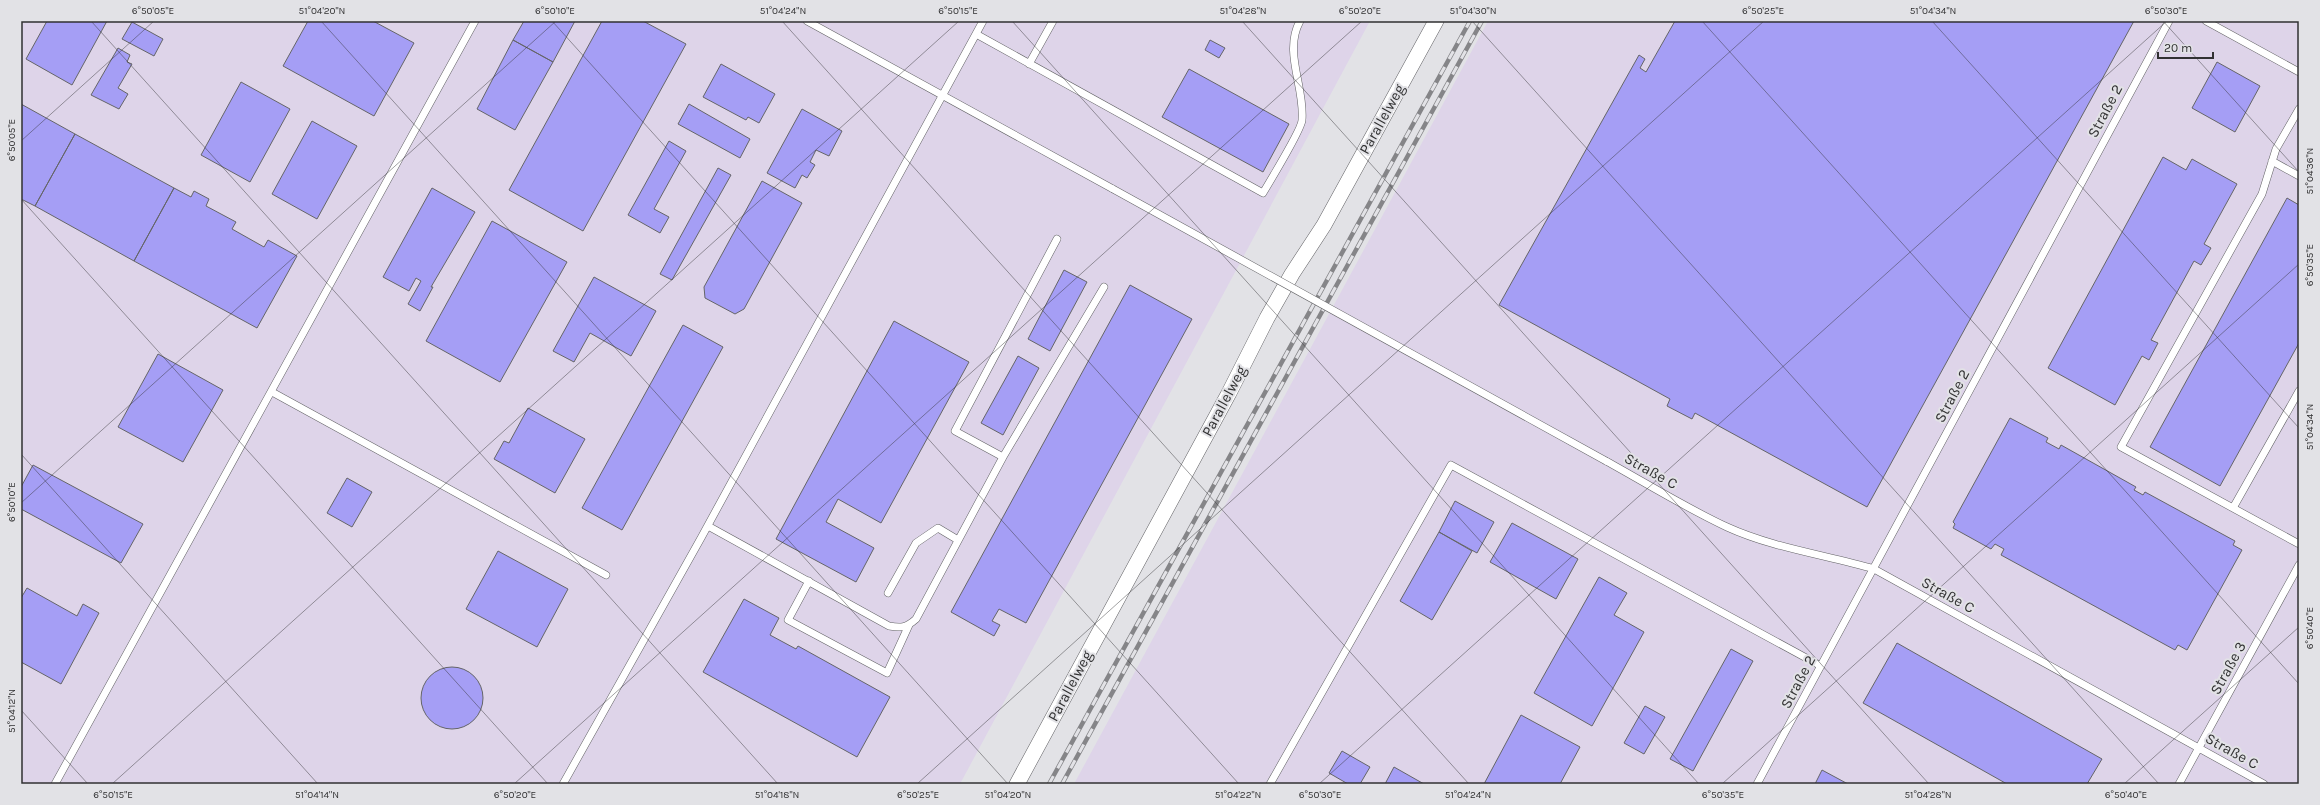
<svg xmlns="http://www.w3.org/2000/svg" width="2320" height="805" viewBox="0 0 2320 805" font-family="Karla,sans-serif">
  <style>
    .industrial { fill: #ded4e9 }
    .building { fill: #a59ef5; stroke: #656568 }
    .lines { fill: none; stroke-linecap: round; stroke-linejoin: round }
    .lane-casing { stroke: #626265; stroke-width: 8 }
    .street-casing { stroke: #626265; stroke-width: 16 }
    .lane { stroke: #fff; stroke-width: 7 }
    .street { stroke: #fff; stroke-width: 15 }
    .rail-casing { stroke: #858588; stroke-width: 4.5 }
    .rail { stroke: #e2e2e6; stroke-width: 3; stroke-dasharray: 9; stroke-linecap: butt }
    .lane-bridge-casing { stroke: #626265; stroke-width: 8; stroke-linecap: butt }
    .lane-bridge { stroke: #fff; stroke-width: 7 }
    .ticks { fill: none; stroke: #313132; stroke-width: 1; stroke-opacity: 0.45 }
    .labels { text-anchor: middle; stroke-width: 4; stroke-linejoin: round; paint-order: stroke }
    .street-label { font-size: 15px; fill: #313132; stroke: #e2e2e6 }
    .neatline { fill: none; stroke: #313132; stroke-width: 1.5 }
    .ticks-label { font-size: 10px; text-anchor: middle; fill: #313132 }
  </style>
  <rect width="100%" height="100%" fill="#e2e2e6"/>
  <path class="industrial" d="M21 21H1370L960 784H21Z
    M1488 21H2299V784H1074Z"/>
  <path class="building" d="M47 21H107L72 85 26 59Z
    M308 21H373L414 43 374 116 283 66Z
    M524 21H575L553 62 513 40Z
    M602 21H643L686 44 583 231 509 190Z
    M1675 21H2134L1867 507 1695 413 1692 419 1667 406 1670 399 1499 305 1639 55 1645 59 1640 68 1646 72Z
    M132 22 163 39 154 56 122 39Z
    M513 40 553 62 515 130 477 109Z
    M1210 40 1225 48 1219 58 1205 50Z
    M118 48 130 55 127 62 132 64 118 88 128 94 119 109 91 95Z
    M2217 62 2260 86 2235 132 2192 108Z
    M721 64 775 94 759 123 748 117 746 120 703 97Z
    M1189 69 1289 124 1263 172 1162 117Z
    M241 82 290 109 250 182 201 155Z
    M21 104 75 134 35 206 21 199Z
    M689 104 750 139 740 158 678 124Z
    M802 109 842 131 829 156 816 150 810 162 815 165 807 178 802 175 795 188 767 173Z
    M312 121 357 146 317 219 272 194Z
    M75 134 174 188 134 261 35 206Z
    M669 141 686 151 654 209 669 217 660 233 628 215Z
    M2163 157 2186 170 2192 159 2237 184 2204 244 2211 248 2201 265 2194 261 2151 340 2158 343 2149 360 2142 356 2115 405 2048 368Z
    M718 168 731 175 672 280 660 274Z
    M762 181 802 203 744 309 735 314 705 298 704 287Z
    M174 188 191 197 194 191 209 199 206 206 236 222 232 229 264 247 268 240 297 256 257 328 134 261Z
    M432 188 475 212 431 287H433L420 311 408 304 421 281 416 278 409 291 383 277Z
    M2287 198 2299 205V343L2220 486 2150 447Z
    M492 221 567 262 500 382 426 341Z
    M1064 270 1087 282 1050 351 1028 339Z
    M594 277 656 311 631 356 590 333 574 362 553 351Z
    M1130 285 1192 319 1026 623 999 609 992 621 1000 625 994 636 951 612Z
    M894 321 969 362 881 523 838 499 826 522 874 548 856 582 776 539Z
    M683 325 723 347 622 530 582 508Z
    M158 354 223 390 183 462 118 427Z
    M1018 356 1039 368 1003 435 981 423Z
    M528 408 585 439 555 493 494 459 504 441 509 443Z
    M2010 418 2048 438 2046 442 2059 449 2061 445 2136 487 2134 490 2143 495 2145 492 2235 541 2233 545 2242 550 2187 650 2178 645 2175 650 2001 555 2004 549 1995 544 1991 549 1953 528 1955 524 1953 522Z
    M33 465 143 524 121 563 21 509V487Z
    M347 478 372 492 352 527 327 513Z
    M1455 501 1494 522 1477 553 1439 532Z
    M1512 523 1578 559 1556 599 1490 562Z
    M1439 532 1472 551 1432 620 1400 601Z
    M498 551 568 589 537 647 466 609Z
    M1599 577 1627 593 1614 615 1644 632 1592 726 1534 693Z
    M27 588 77 616 83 604 99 613 61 684 21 662V598Z
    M744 599 779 618 770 635 796 649 798 646 890 697 857 757 703 672Z
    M1897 643 2102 759 2087 784H2007L1863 703Z
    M1731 649 1753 661 1693 771 1670 759Z
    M421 698a31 31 0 1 1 62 0a31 31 0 1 1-62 0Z
    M1645 706 1665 717 1644 754 1624 743Z
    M1521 715 1580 747 1560 784H1484Z
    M1342 751 1370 767 1360 784H1348L1329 773Z
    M1394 767 1424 784H1385Z
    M1822 770 1848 784H1815Z"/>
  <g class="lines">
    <defs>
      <path id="lane" d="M807 21 1113 189
        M2206 21 2299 72
        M976 34 1263 193C1270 181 1302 129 1302 120 1305 87 1283 52 1300 21
        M1029 64 1053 21
        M2299 109 2276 149 2262 194 2121 447 2299 544
        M2272 161 2299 176
        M272 392 606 575
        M1003 457 955 431 1057 239
        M1606 461C1646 483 1686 508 1727 527 1773 548 1826 555 1874 569L2264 784
        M2233 508 2299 391
        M708 526 889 626C901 628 906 628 916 619L1003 457 1104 287
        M809 581 788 620 887 673 909 625
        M888 593 916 543 938 528 958 540
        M55 784 475 21
        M563 784 701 538 983 21
        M1270 784 1451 465 1821 666
        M1757 784 2169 21
        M2179 784 2299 565"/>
      <path id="street" d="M1017 784 1229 393 1267 318 1292 274 1324 225 1436 21"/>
    </defs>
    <use href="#lane" class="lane-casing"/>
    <use href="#street" class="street-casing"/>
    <use href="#lane" class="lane"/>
    <use href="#street" class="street"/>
    <defs>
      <path id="rail" d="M1049 784 1470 21
        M1062 784 1482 21"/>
    </defs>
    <use href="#rail" class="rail-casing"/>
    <use href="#rail" class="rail"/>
    <defs>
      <path id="lane-bridge" d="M1113 189 1606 461"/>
    </defs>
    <use href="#lane-bridge" class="lane-bridge-casing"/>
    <use href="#lane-bridge" class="lane-bridge"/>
  </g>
  <path class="ticks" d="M91 21 778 784M321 21 1008 784M552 21 1239 784M782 21 1469 784M1012 21 1699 784M1242 21 1929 784M1472 21 2159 784M1702 21 2299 684M1932 21 2299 428M2163 21 2299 172M21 141 154 21M21 199 548 784M21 454 318 784M21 503 556 21M21 710 88 784M112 784 959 21M514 784 1362 21M917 784 1764 21M1319 784 2167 21M1722 784 2299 264M2124 784 2299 627"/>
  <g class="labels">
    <g class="street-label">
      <text transform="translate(2105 111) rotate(-62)" y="5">Straße 2</text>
      <text transform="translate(1382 119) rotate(-61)" y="5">Parallelweg</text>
      <text transform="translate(1952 396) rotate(-62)" y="5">Straße 2</text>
      <text transform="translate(1224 401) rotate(-62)" y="5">Parallelweg</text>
      <text transform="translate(1651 471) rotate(29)" y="5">Straße C</text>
      <text transform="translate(1948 595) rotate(29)" y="5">Straße C</text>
      <text transform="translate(2228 668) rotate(-61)" y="5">Straße 3</text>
      <text transform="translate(1798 682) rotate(-62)" y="5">Straße 2</text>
      <text transform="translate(1070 686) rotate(-62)" y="5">Parallelweg</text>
      <text transform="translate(2232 751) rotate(29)" y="5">Straße C</text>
    </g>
  </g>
  <rect width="2320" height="805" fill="none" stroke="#e2e2e6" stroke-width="44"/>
  <path d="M2158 52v6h55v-6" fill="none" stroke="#313132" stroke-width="2"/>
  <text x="2164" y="52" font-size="12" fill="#313132" stroke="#e2e2e6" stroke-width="3" paint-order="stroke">20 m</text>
  <rect x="22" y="22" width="2276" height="761" class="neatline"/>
  <g class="ticks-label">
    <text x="153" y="14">6°50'05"E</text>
    <text x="322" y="14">51°04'20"N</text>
    <text x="555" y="14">6°50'10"E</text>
    <text x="783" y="14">51°04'24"N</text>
    <text x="958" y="14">6°50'15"E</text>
    <text x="1243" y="14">51°04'28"N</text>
    <text x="1360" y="14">6°50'20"E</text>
    <text x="1473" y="14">51°04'30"N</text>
    <text x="1763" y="14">6°50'25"E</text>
    <text x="1933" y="14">51°04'34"N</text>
    <text x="2166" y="14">6°50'30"E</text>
    <text transform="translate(11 140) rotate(-90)" y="4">6°50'05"E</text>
    <text transform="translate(2309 171) rotate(-90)" y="4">51°04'36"N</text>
    <text transform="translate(2309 265) rotate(-90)" y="4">6°50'35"E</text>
    <text transform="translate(2309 427) rotate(-90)" y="4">51°04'34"N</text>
    <text transform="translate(11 502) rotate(-90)" y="4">6°50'10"E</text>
    <text transform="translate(2309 628) rotate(-90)" y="4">6°50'40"E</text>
    <text transform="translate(11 711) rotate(-90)" y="4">51°04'12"N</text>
    <text x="113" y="798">6°50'15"E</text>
    <text x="317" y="798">51°04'14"N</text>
    <text x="515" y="798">6°50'20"E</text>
    <text x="777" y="798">51°04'18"N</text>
    <text x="918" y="798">6°50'25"E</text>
    <text x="1008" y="798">51°04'20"N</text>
    <text x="1238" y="798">51°04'22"N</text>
    <text x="1320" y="798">6°50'30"E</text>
    <text x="1468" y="798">51°04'24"N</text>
    <text x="1723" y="798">6°50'35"E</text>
    <text x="1928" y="798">51°04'28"N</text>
    <text x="2126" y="798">6°50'40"E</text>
  </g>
</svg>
